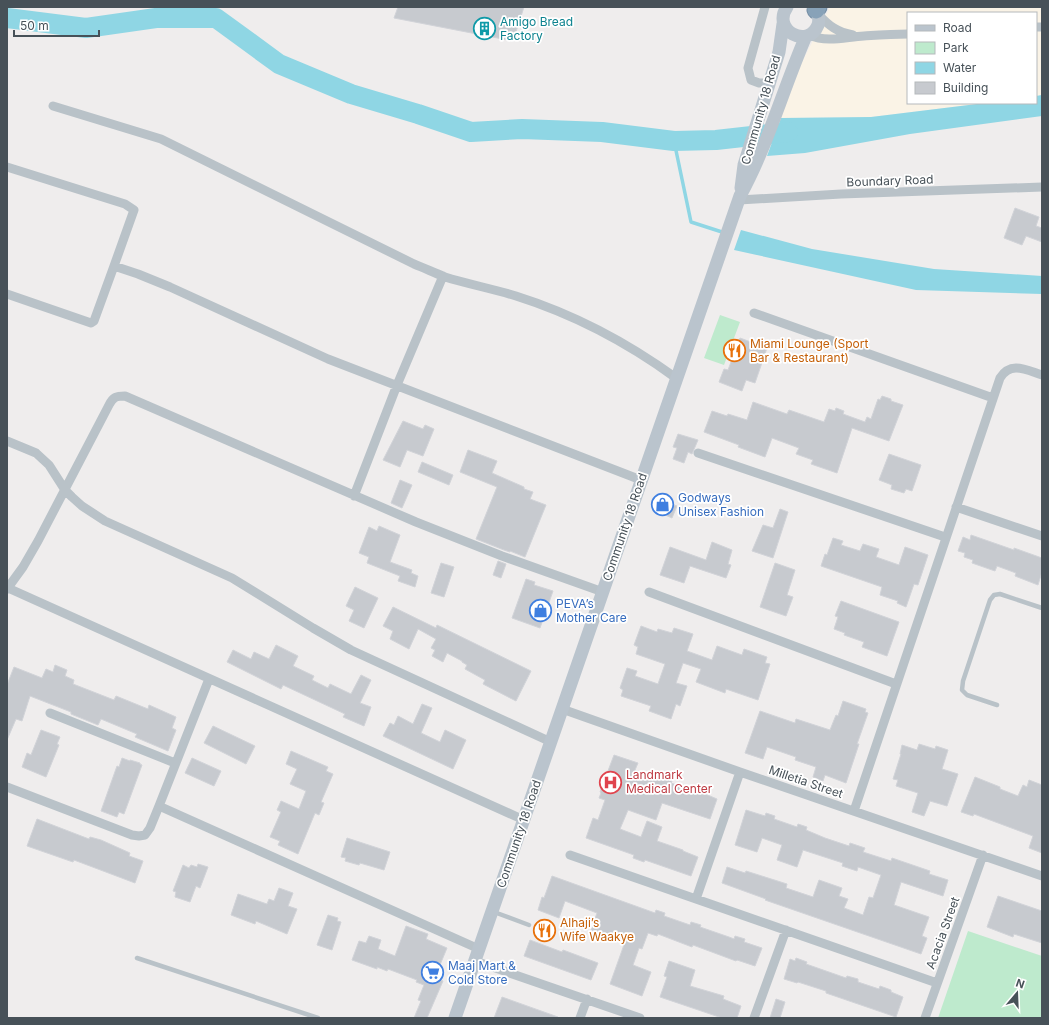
<svg xmlns="http://www.w3.org/2000/svg" width="1049" height="1025" viewBox="0 0 1049 1025" font-family="Inter,sans-serif">
  <style>
    .commercial { fill: #faf3e6 }
    .green { fill: #beeacd }
    .water { fill: #8fd6e4 }
    .lines { fill: none; stroke-linecap: round; stroke-linejoin: round }
    .stream { stroke: #8fd6e4; stroke-width: 3.5 }
    .river { stroke: #8fd6e4; stroke-width: 20 }
    .building { fill: #c7cacf; stroke: #d1d3d8 }
    .highway-casing { stroke: #748da4; stroke-width: 19 }
    .lane { stroke: #b9c2c8; stroke-width: 4.5 }
    .street { stroke: #b9c2c8; stroke-width: 9 }
    .secondary { stroke: #bac4cd; stroke-width: 13 }
    .highway { stroke: #88a2b8; stroke-width: 17 }
    .labels { text-anchor: middle; stroke-width: 3.5; stroke-linejoin: round; paint-order: stroke }
    .culture-label { font-size: 12px; fill: #0d838f; stroke: #fff; text-anchor: start }
    .street-label { font-size: 12px; fill: #475158; stroke: #fff }
    .food-label { font-size: 12px; fill: #c56008; stroke: #fff; text-anchor: start }
    .shop-label { font-size: 12px; fill: #366cbe; stroke: #fff; text-anchor: start }
    .health-label { font-size: 12px; fill: #be3a42; stroke: #fff; text-anchor: start }
  </style>
  <rect width="100%" height="100%" fill="#efeded"/>
  <path class="commercial" d="M830 7H1042V95L1036 96V13H908V103H985L871 117 781 118 800 66Z"/>
  <path class="green" d="M720 315 740 322 724 365 704 358Z
    M968 931 1042 956V1018H938Z"/>
  <path class="water" d="M1042 95V116L910 134 805 153 767 156 781 118 871 117 985 103H1036V96Z
    M741 230 812 249 934 269 1042 276V294L916 290 734 250Z"/>
  <g class="lines">
    <path class="stream" d="M674 141 691 222 722 232"/>
    <path class="river" d="M7 18 86 28 156 18H216L279 64 351 94 418 114 471 132 522 129 602 132 674 141 716 140 788 132"/>
  </g>
  <path class="building" d="M398 7H524L513 41 394 18Z
    M1015 208 1039 217 1036 226 1042 228V242L1026 236 1022 245 1004 238Z
    M740 338 767 348 755 383 746 380 742 391 719 382 724 369 728 370Z
    M882 396 891 399V401L903 405 889 441 852 428 837 473 811 464 813 460 796 454 799 448 772 438 765 457 738 447 739 445 704 432 712 411 727 416 728 414 747 420 753 402 787 414 789 410 824 422 829 409 835 411 836 408 844 411 843 414 865 422 867 417 871 419 878 399 880 400Z
    M403 421 423 429 425 425 434 429 423 456 407 450 400 467 383 460Z
    M678 434 698 440 692 454 688 452 684 463 673 459 677 448 673 447Z
    M468 450 497 461 492 473 524 487V489L533 492 530 499 546 505 525 557 510 551V552L504 550 476 539 497 487 460 472Z
    M889 454 921 465 912 491 906 489 904 493 891 489 892 485 879 480Z
    M422 462 453 475 449 485 418 472Z
    M400 480 412 485 402 508 391 503Z
    M668 503 677 506 672 518 663 514Z
    M780 509 788 512 773 558 752 551 763 525 773 528Z
    M379 526 400 535 390 562 412 570 411 573 418 576 415 587 398 581 400 576 367 563 369 557 359 553 369 527 377 531Z
    M971 535 1014 550V548L1042 558V572L1038 585 1015 576 1016 573 997 566 995 571 972 563 973 560 964 557 965 553 958 551 963 537 970 540Z
    M833 538 843 541 841 545 860 551 863 544 879 549 876 557 899 565 905 547 928 555 918 585 914 584 906 607 897 603 898 601 880 595 882 587 821 566 825 554 827 555Z
    M712 542 732 550 728 564 731 565 726 578 690 566 684 583 660 575 670 547 706 560Z
    M498 561 506 564 501 578 493 575Z
    M441 563 454 567 444 597 431 593Z
    M775 563 795 570 787 595 793 597 786 616 760 607Z
    M526 579 535 582 534 585 553 591 540 628 512 618Z
    M355 587 378 598 364 628 349 621 354 610 346 606Z
    M841 601 899 622 887 656 862 647 864 642 844 635 845 633 834 629 838 617 835 616Z
    M393 607 436 628 437 625 531 671 516 701 483 684 485 680 465 669 467 665 462 662V661L447 653 443 662 432 656 435 650 431 648 436 639 418 629 409 649 390 639 393 631 383 626Z
    M641 626 657 632 658 629 672 633 674 628 693 634 687 651 712 660 717 646 742 655 744 649 767 657 765 663 770 664 758 700 726 689 725 693 696 682 701 669 683 663 676 683 687 686 680 706 676 704 671 719 649 711 651 706 621 696 623 690 620 688 627 668 637 671 635 676 658 684 665 664 636 654 638 647 634 645Z
    M276 645 298 656 293 666 314 676 312 680 328 688 330 684 351 694 361 675 371 680 360 703 371 707 364 726 343 717 345 714 283 685 281 689 227 662 233 650 251 659 254 652 269 659Z
    M55 665 67 670 65 676 74 680 73 684 114 700 116 696 148 709 149 705 176 717 172 728 176 730 168 751 135 737 137 734 101 719 98 725 71 714V712L30 696 22 721 16 719 7 740V685L14 667 42 678 46 669 53 672Z
    M843 701 866 709 865 712 868 713 857 744H859L846 783 825 775 823 781 813 777 816 767 795 760 796 757 767 747 763 759 745 753 760 711 795 723 796 719 830 730 836 715 838 716Z
    M422 704 432 708 421 733 440 742 445 730 466 740 453 769 383 736 390 723 394 725 398 716 413 724Z
    M213 726 255 746 246 764 204 743Z
    M41 730 60 737 57 744 59 745 46 777 22 767 27 753 31 755Z
    M919 744 935 749 936 746 948 750 942 769 958 774 947 806 930 801 924 816 912 812 918 793 896 786 898 780 893 779 901 754H900L902 745 917 750Z
    M291 751 328 767 326 771 333 774 321 802 324 803 319 815 315 813 298 854 278 845 280 841 270 837 281 812 277 810 281 801 299 809 306 791 290 784 297 769 286 764Z
    M614 755 638 763 635 770 659 779 660 776 672 781 671 783 691 790V788L717 799 710 819 662 803 656 820 628 810 620 829 641 837 647 821 662 827 657 841 683 850V851L698 857 691 876 645 860 644 862 633 858 634 855 586 838 593 818 598 820 605 800 599 798 601 793 600 792Z
    M122 758 130 761V760L140 763V764L142 765 124 814 119 812 117 817 101 811 117 766 119 767Z
    M192 758 221 771 214 786 185 773Z
    M975 777 1000 787V789L1018 796 1023 785 1027 787 1029 780 1042 785V853L1029 848 1033 836 974 814 973 816 961 812Z
    M746 810 765 816 766 813 775 816 774 819 797 827 798 824 807 827 806 830 825 838 849 846 850 843 865 848 863 852 891 861 892 858 930 871 929 874 948 880 943 896 901 882 894 905 929 917 922 936 927 938 921 954 765 900 766 899 722 883 727 867 745 873 746 871 787 884 786 888 813 897 819 880 842 888 839 896 848 899 844 908 863 915 869 897 873 898 881 875 858 867 857 871 842 866 843 863 803 850 797 867 777 860 782 845 762 838 757 852 735 845Z
    M37 819 89 839 90 837 101 840 130 853 129 856 143 861 135 883 74 860 73 862 27 846Z
    M347 838 390 852 384 870 360 863 359 865 345 861 346 858 341 857Z
    M198 864 208 867 200 888 196 886 190 902 175 897 176 892 173 891 183 865 189 868 191 865 197 867Z
    M552 876 655 913 656 910 665 913 664 916 690 925 691 922 701 925 700 927 729 937 734 939 735 936 745 939 744 942 762 948 755 966 737 960 736 961 693 945 692 947 658 934 657 936 648 933 642 949 639 948 633 965 651 972 642 996 610 984 625 942 591 930 597 913 565 901 559 918 538 910 542 897 544 898Z
    M279 888 293 893 288 906 297 909 287 934 256 921 255 924 231 915 238 894 267 904 269 899 274 901Z
    M998 896 1042 911V943L1014 934 1013 937 987 927Z
    M328 915 338 918 337 921 341 922 332 950 317 945Z
    M406 926 428 934 426 939 447 948 435 977 443 981 427 1018H414L421 1001 418 1000 424 985 416 982 417 980 388 969 387 971 377 967V969L352 960 359 941 366 943 369 936 381 940 378 949 395 956Z
    M530 940 562 952 563 950 598 963 591 980 524 956Z
    M796 958 807 962 806 964 846 978 847 976 858 979V982L879 989 880 986 891 990V992L903 997 896 1017 826 993V991L798 982 797 983 784 979 790 959 795 961Z
    M669 961 695 970 690 986 724 996 723 999 741 1006 737 1018H722L660 997 667 977 664 976Z
    M502 997 558 1017V1018H494Z
    M776 999 785 1002 780 1018H770Z"/>
  <g class="lines">
    <defs>
      <path id="highway" d="M816 10 818 7"/>
    </defs>
    <use href="#highway" class="highway-casing"/>
    <path class="lane" d="M997 705 967 695 962 690 963 681 990 600 994 595 1000 594 1042 608
      M494 912 529 925
      M137 958 318 1018"/>
    <path class="street" d="M765 7 748 68 751 80 759 83H770
      M818 14C829 26 837 32 853 35
      M1036 27H1042
      M809 35C828 43 845 37 864 36 879 35 893 34 908 34
      M53 106 161 139 414 264C424 268 435 273 445 277 468 284 493 289 516 296 573 314 628 343 676 378
      M7 167 125 204 134 210 114 266 94 321 91 323 7 294
      M739 200 841 194 1042 187
      M114 266 138 274 170 287 328 359 641 480
      M754 313 993 398
      M7 441 36 453 49 465 65 490 72 497 82 506 105 521 232 578 313 628 351 650 551 742
      M698 453 945 537
      M354 496 397 385 443 276
      M956 507 1042 536
      M8 588 524 820
      M7 589 23 567 38 541 109 405C113 397 116 396 125 396L416 522 502 556 603 592
      M649 592 896 684
      M562 709 740 772 1042 876
      M50 713 175 763
      M7 787 132 835 139 836 145 835 150 828 159 806 209 679
      M159 806 479 949
      M854 811 1000 378C1011 361 1026 370 1042 375
      M570 855 937 983
      M696 899 740 772
      M475 961 640 1018
      M580 1018 587 999
      M754 1018 786 930
      M925 1018 983 855"/>
    <path class="secondary" d="M787 7C771 30 808 50 818 25 820 18 818 12 814 7
      M741 188 744 165 779 52 783 24
      M455 1018 740 196C768 145 783 89 806 36"/>
    <use href="#highway" class="highway"/>
  </g>
  <defs>
    <symbol id="building-ring" viewBox="-11 -11 22 22"><circle r="9.5" fill="#fff" stroke="#0f9aa8" stroke-width="1.5"/><path d="M-4-6H4V6H1V3H-1V6H-4ZM-2.5-4.3h1.7v1.8h-1.7ZM.8-4.3h1.7v1.8H.8ZM-2.5-1h1.7V.8h-1.7ZM.8-1h1.7V.8H.8Z" fill="#0f9aa8"/></symbol>
    <symbol id="restaurant-ring" viewBox="-11 -11 22 22"><circle r="9.5" fill="#fff" stroke="#e8710a" stroke-width="1.5"/><path d="M-5-6h1v4h1v-4h1v4h1v-4h1v5L-1.5 .5V6h-2V.5L-5-1ZM5-6V6H3V1.5H1.5Q1.5-4 5-6Z" fill="#e8710a"/></symbol>
    <symbol id="shop-ring" viewBox="-11 -11 22 22"><circle r="9.5" fill="#fff" stroke="#3f7fe0" stroke-width="1.5"/><path d="M-5-2.5h2.3a2.7 3.5 0 0 1 5.4 0H5L5.5 6h-11ZM-1.5-2.5h3a1.5 2.3 0 0 0-3 0Z" fill="#3f7fe0"/></symbol>
    <symbol id="hospital-ring" viewBox="-11 -11 22 22"><circle r="9.5" fill="#fff" stroke="#e0444e" stroke-width="1.5"/><path d="M-5-5h3v3.5h4V-5h3V5h-3V1.5h-4V5h-3Z" fill="#e0444e"/></symbol>
    <symbol id="supermarket-ring" viewBox="-11 -11 22 22"><circle r="9.5" fill="#fff" stroke="#3f7fe0" stroke-width="1.5"/><path d="M-6-5.5h2.5l.6 2H6L4.5 2H-2.5L-4.4-4H-6ZM-1.5 3.2a1.3 1.3 0 1 0 .1 0ZM3 3.2a1.3 1.3 0 1 0 .1 0Z" fill="#3f7fe0"/></symbol>
  </defs>
  <g fill-rule="evenodd">
    <use href="#building-ring" x="472" y="16" width="25" height="25"/>
    <use href="#restaurant-ring" x="722" y="338" width="25" height="25"/>
    <use href="#shop-ring" x="650" y="492" width="25" height="25"/>
    <use href="#shop-ring" x="528" y="598" width="25" height="25"/>
    <use href="#hospital-ring" x="598" y="770" width="25" height="25"/>
    <use href="#restaurant-ring" x="532" y="918" width="25" height="25"/>
    <use href="#supermarket-ring" x="420" y="960" width="25" height="25"/>
  </g>
  <g class="labels">
    <g class="culture-label">
      <text x="500" y="26">Amigo Bread<tspan x="500" dy="14">Factory</tspan></text>
    </g>
    <g class="street-label">
      <text transform="translate(761 110) rotate(-74)" y="4">Community 18 Road</text>
      <text transform="translate(890 181) rotate(-2)" y="4">Boundary Road</text>
      <text transform="translate(625 527) rotate(-71)" y="4">Community 18 Road</text>
      <text transform="translate(806 782) rotate(19)" y="4">Milletia Street</text>
      <text transform="translate(519 834) rotate(-71)" y="4">Community 18 Road</text>
      <text transform="translate(943 933) rotate(-70)" y="4">Acacia Street</text>
    </g>
    <g class="food-label">
      <text x="750" y="348">Miami Lounge (Sport<tspan x="750" dy="14">Bar &amp; Restaurant)</tspan></text>
      <text x="560" y="927">Alhaji’s<tspan x="560" dy="14">Wife Waakye</tspan></text>
    </g>
    <g class="shop-label">
      <text x="678" y="502">Godways<tspan x="678" dy="14">Unisex Fashion</tspan></text>
      <text x="556" y="608">PEVA’s<tspan x="556" dy="14">Mother Care</tspan></text>
      <text x="448" y="970">Maaj Mart &amp;<tspan x="448" dy="14">Cold Store</tspan></text>
    </g>
    <g class="health-label">
      <text x="626" y="779">Landmark<tspan x="626" dy="14">Medical Center</tspan></text>
    </g>
  </g>
  <rect width="1049" height="1025" fill="none" stroke="#475158" stroke-width="16"/>
  <rect x="907" y="12" width="130" height="92" fill="#ffffff" stroke="#b5b9bc"/>
  <rect x="915" y="25" width="20" height="6" fill="#bac4cd" stroke="#b5b9bc"/>
  <text x="943" y="32" font-size="12" fill="#475158">Road</text>
  <rect x="915" y="42" width="20" height="12" fill="#beeacd" stroke="#b5b9bc"/>
  <text x="943" y="52" font-size="12" fill="#475158">Park</text>
  <rect x="915" y="62" width="20" height="12" fill="#8fd6e4" stroke="#b5b9bc"/>
  <text x="943" y="72" font-size="12" fill="#475158">Water</text>
  <rect x="915" y="82" width="20" height="12" fill="#c7cacf" stroke="#b5b9bc"/>
  <text x="943" y="92" font-size="12" fill="#475158">Building</text>
  <g transform="translate(1017 993) rotate(19)" stroke="#ffffff" stroke-width="3" paint-order="stroke">
  <path d="M0-3L7 15L0 10L-7 15Z" fill="#475158"/>
  <text y="-6" font-size="11" font-weight="bold" text-anchor="middle" fill="#475158">N</text>
  </g>
  <path d="M14 30v6h85v-6" fill="none" stroke="#475158" stroke-width="2"/>
  <text x="20" y="30" font-size="12" fill="#475158" stroke="#ffffff" stroke-width="3" paint-order="stroke">50 m</text>
</svg>
